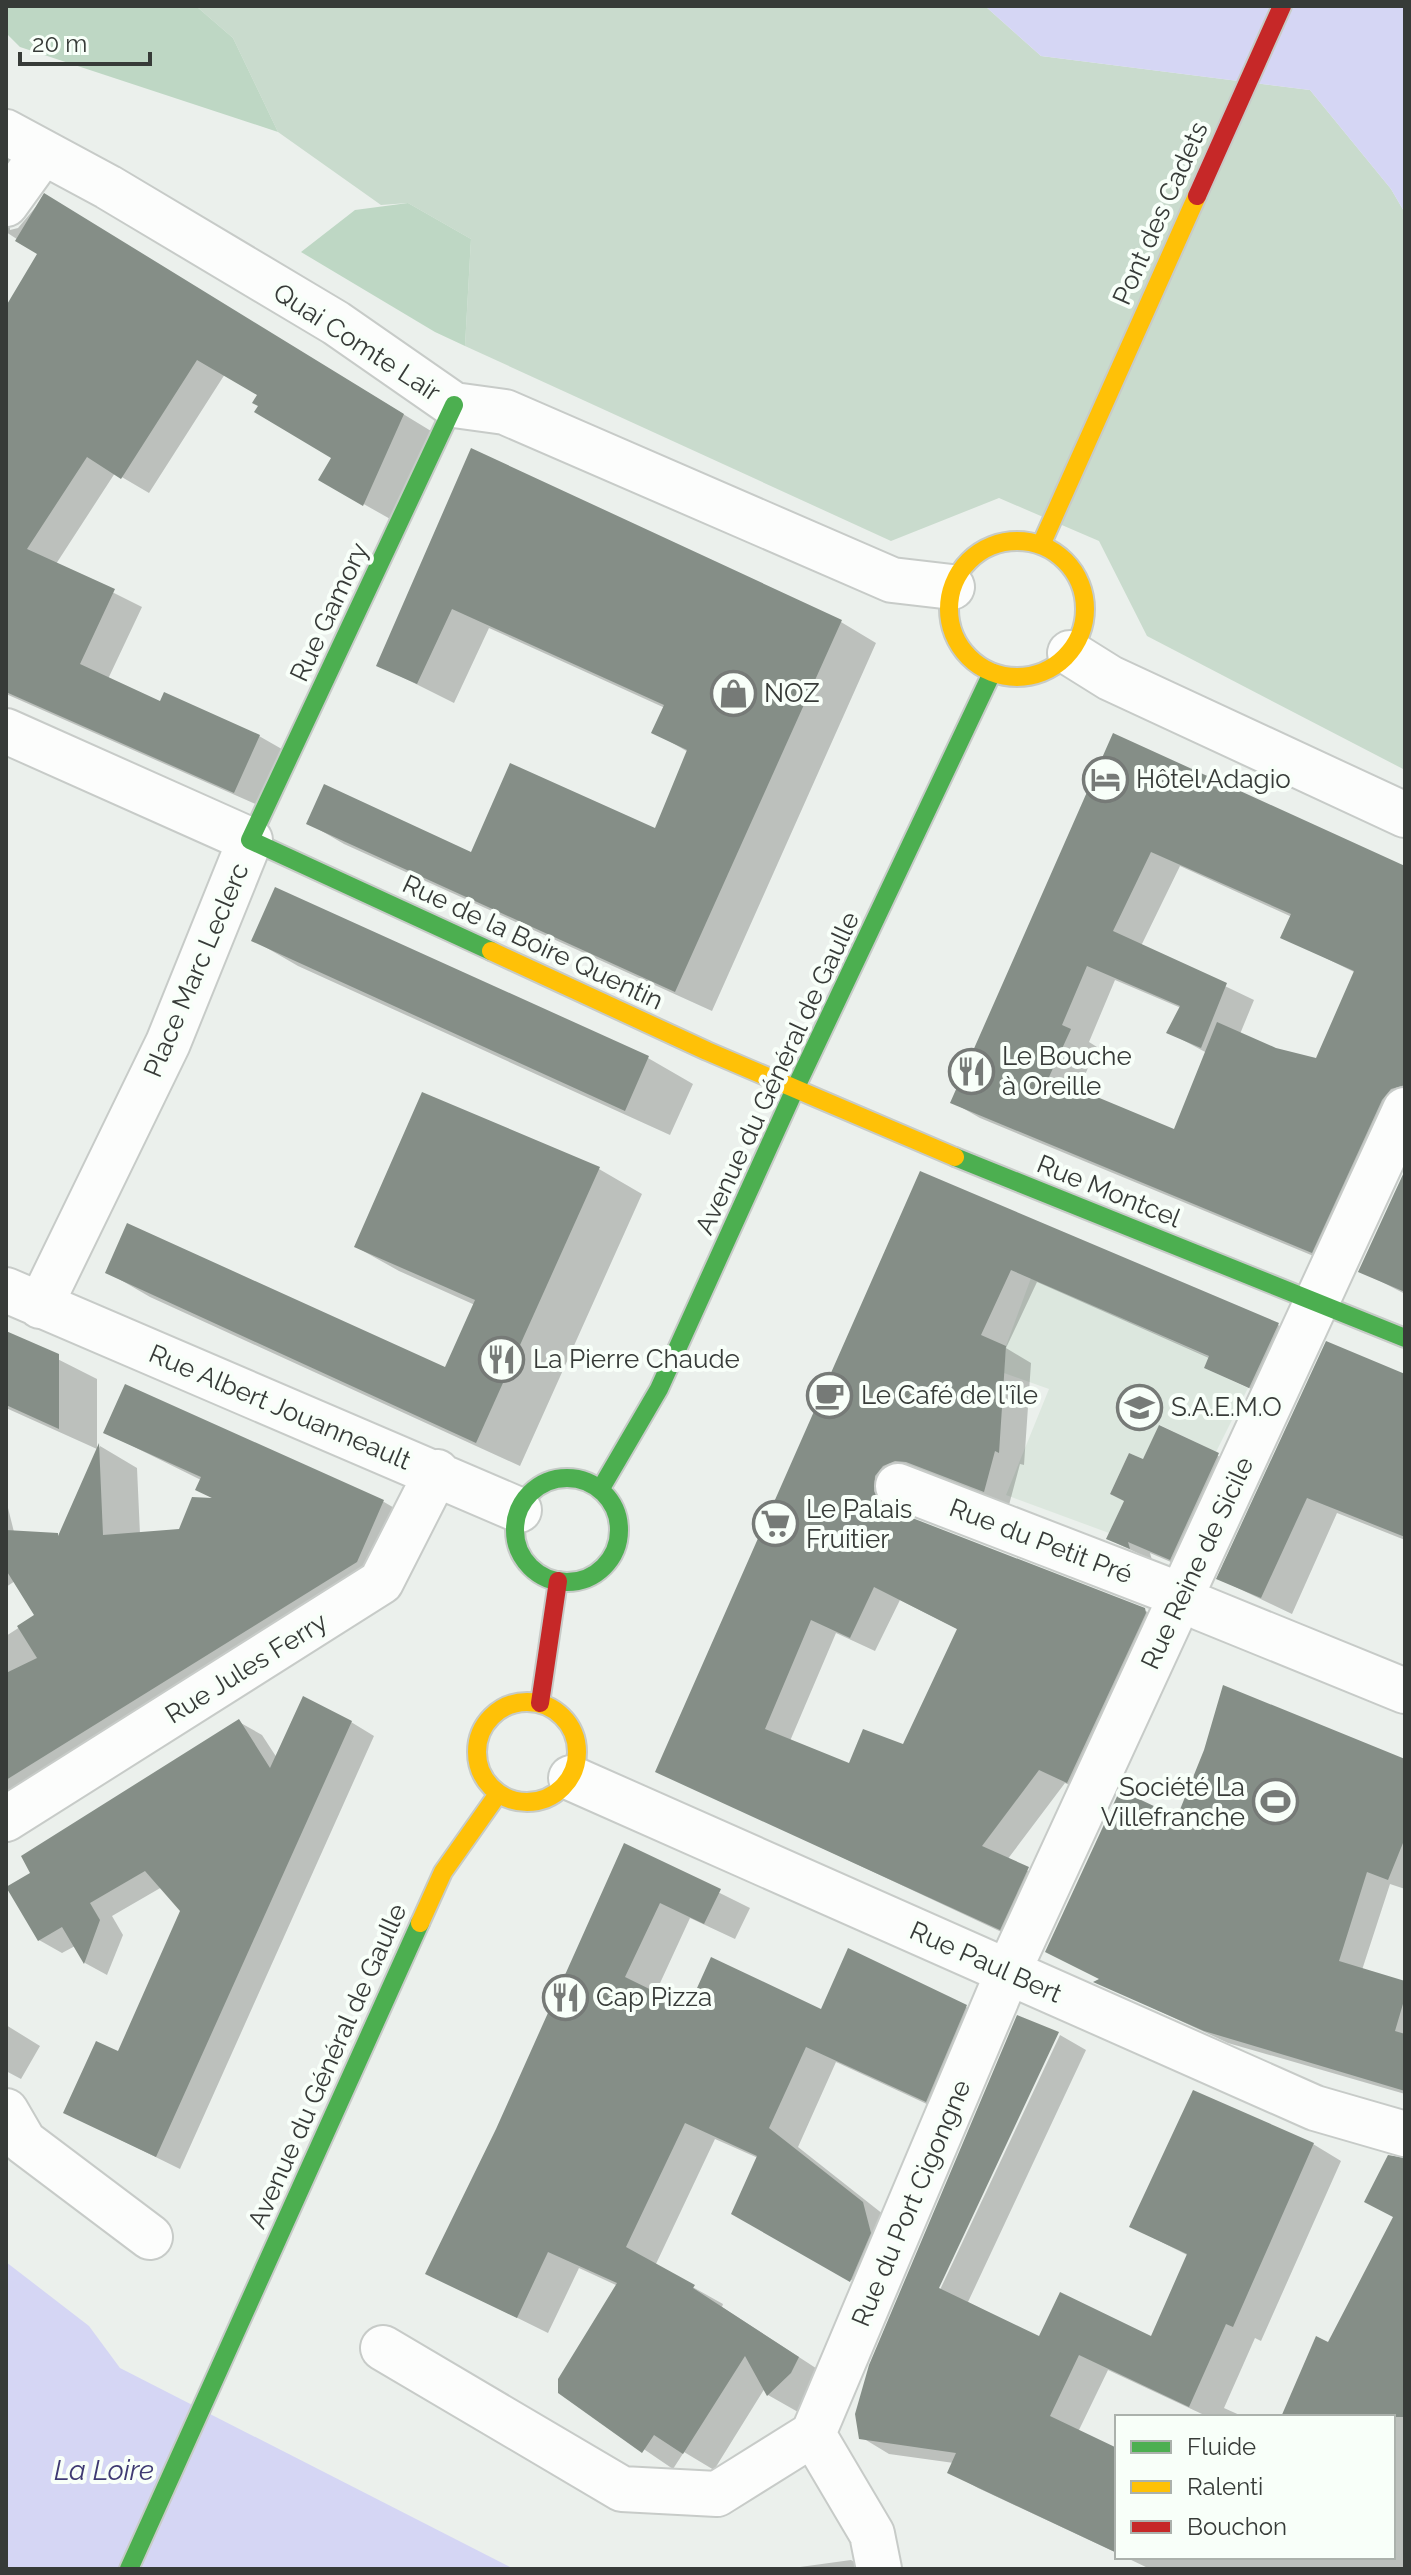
<svg xmlns="http://www.w3.org/2000/svg" width="1411" height="2575" viewBox="0 0 1411 2575" font-family="Raleway,sans-serif">
  <style>
    .built { fill: #dce7de }
    .green { fill: #c9dbcd }
    .forest { fill: #bed7c4 }
    .water { fill: #d5d6f4 }
    .shadow { fill: #0003; fill-rule: evenodd }
    .building { fill: #858e87; fill-rule: evenodd }
    .lines { fill: none; stroke-linecap: round; stroke-linejoin: round }
    .street-casing { stroke: #c7cbc8; stroke-width: 48 }
    .fast-casing { stroke: #c7cbc8; stroke-width: 22 }
    .slow-casing { stroke: #c7cbc8; stroke-width: 22 }
    .jam-casing { stroke: #c7cbc8; stroke-width: 22 }
    .street { stroke: #fcfdfc; stroke-width: 44 }
    .fast { stroke: #4caf50; stroke-width: 18 }
    .slow { stroke: #ffc107; stroke-width: 18 }
    .jam { stroke: #c62828; stroke-width: 18 }
    .labels { text-anchor: middle; stroke-width: 8; stroke-linejoin: round; paint-order: stroke }
    .street-label { font-size: 26px; fill: #373b38; stroke: #f8fff9 }
    .poi-label { font-size: 26px; fill: #373b38; stroke: #f8fff9; text-anchor: start }
    .water-label { font-size: 28px; font-style: italic; fill: #3f3a72; stroke: #f8fff9 }
  </style>
  <rect width="100%" height="100%" fill="#ebf0ec"/>
  <path class="built" d="M1031 1278 1209 1357 1204 1368 1248 1388 1216 1452 1160 1425 1143 1459 1129 1453 1110 1494 1124 1501 1109 1533 1006 1495 1049 1389 1004 1373 1006 1346Z"/>
  <path class="green" d="M196 6H985L1041 56 1310 90 1391 189 1405 213V770L1147 636 1099 541 999 498 891 541 465 346 471 239 408 203 381 205 278 132 233 38Z"/>
  <path class="forest" d="M6 6H196L233 38 278 132 20 47 6 33Z
    M408 203 471 239 465 346 435 332 301 252 355 210Z"/>
  <path class="water" d="M985 6H1405V213L1391 189 1310 90 1041 56Z
    M6 2262 89 2326 120 2368 514 2569H6Z"/>
  <path class="shadow" d="M6 168 10 230 18 228 45 196 431 431 392 520 321 480 334 457 260 394 225 374 149 493 115 473 56 564 142 607 108 679 161 704 259 736 287 752 262 807 6 694V310L40 254 6 232Z
    M472 450 841 622 876 643 712 1011 344 844 308 823 472 855 656 831 688 752 654 732 665 708 489 628 454 703 378 665Z
    M1114 735 1405 868V1125L1340 1267 980 1118 952 1102ZM1180 866 1292 917 1283 937 1356 973 1317 1060 1276 1050 1240 1034 1254 1000 1141 946ZM1115 980 1181 1008 1168 1032 1207 1053 1175 1131 1078 1091 1097 1047 1089 1042Z
    M276 889 648 1058 693 1084 670 1135 298 966 253 940Z
    M599 1169 642 1194 520 1466 150 1297 107 1272 446 1370 475 1305 399 1271 356 1247Z
    M921 1174 1278 1325 1303 1340 1275 1401 1207 1367 1211 1359 1037 1282 1006 1348 1031 1363 1024 1465 1020 1464 1009 1505 921 1475 898 1506 903 1517 1144 1610 1170 1625 1092 1796 1065 1783 1007 1860 1053 1884 1025 1943 658 1771ZM900 1600 959 1630 904 1746 850 1765 790 1741 836 1633 875 1651Z
    M1405 1174V1294L1361 1271Z
    M6 1333 97 1379V1449L6 1408Z
    M1405 1376V1540L1337 1513 1292 1614 1219 1579Z
    M126 1387 384 1502 422 1524 396 1583 6 1823V1636L37 1616 15 1581 6 1587V1500L14 1532 60 1536 100 1446 137 1468 140 1534 180 1530 216 1500 197 1490 201 1480 106 1433Z
    M1160 1427 1242 1468 1194 1572 1150 1553 1152 1560 1108 1539Z
    M239 1722 262 1735 277 1758 351 1722 374 1736 180 2169 66 2113 119 2054 182 1910 162 1887 112 1916 123 1935 107 1975 85 1963 75 1946 62 1953 39 1940 33 1874Z
    M1405 1762V1889L1390 1884 1362 1970 1405 1983V2094L1228 2043 1097 1982Z
    M625 1846 750 1908 735 1939 690 1918 655 1994 689 2010 822 2011 966 2007 996 2024 957 2118 836 2062 798 2147 893 2222 881 2297 734 2213 758 2158 715 2139 655 2266 723 2304 722 2307 828 2376 821 2390 798 2412 768 2395 765 2388 714 2470 684 2452 673 2469 560 2392 618 2286 579 2268 548 2333 428 2274 498 2130Z
    M6 2025 40 2046 21 2079 6 2071Z
    M1060 2035 1086 2050 968 2302 1040 2339H1152L1189 2256 1132 2227 1313 2144 1341 2161 1261 2341 1255 2338 1224 2408 1244 2417H1201L1202 2414 1108 2370 1078 2432 1117 2450V2553L978 2488 950 2472 954 2463 889 2454 861 2437 939 2283 938 2294Z
    M1405 2177V2569H1150L1125 2557H1393V2417H1283L1329 2345 1395 2217Z
    M851 2560 867 2569 800 2567Z"/>
  <path class="building" d="M44 193 404 414 363 506 318 480 331 458 254 412 258 406 252 403 257 395 197 360 121 479 87 457 27 549 115 589 80 664 160 701 164 692 260 735 234 793 6 692V306L37 254 15 241Z
    M471 448 842 620 675 992 306 824 324 784 471 852 510 763 655 828 687 750 651 733 664 705 452 609 417 684 376 666Z
    M1113 733 1405 866V1085L1391 1089 1382 1100 1312 1253 950 1103ZM1151 852 1291 914 1280 938 1354 971 1316 1058 1276 1048 1217 1022 1174 1129 1049 1077 1071 1029 1062 1025 1087 966 1180 1006 1166 1033 1201 1048 1227 983 1113 931Z
    M275 887 649 1056 625 1111 251 941Z
    M422 1092 600 1167 476 1443 105 1273 127 1223 445 1367 475 1300 354 1247Z
    M1405 1170V1292L1358 1272Z
    M920 1171 1279 1323 1249 1388 1204 1368 1209 1356 1011 1270 981 1335 1006 1346 999 1453 995 1451 984 1492 906 1462 895 1461 883 1466 875 1476 874 1491 879 1502 889 1509 1145 1608 1146 1613 1067 1783 1039 1770 982 1846 1029 1867 1000 1930 655 1772ZM874 1587 957 1629 903 1744 863 1729 849 1763 765 1729 811 1620 850 1638Z
    M6 1331 59 1354V1429L6 1405Z
    M1326 1341 1405 1374V1537L1307 1498 1261 1598 1216 1579Z
    M125 1384 384 1500 357 1562 6 1780V1673L37 1658 17 1626 34 1615 6 1570V1530L58 1533V1536L99 1443 103 1535 179 1529 192 1497 212 1498 195 1490 201 1477 103 1433Z
    M1159 1425 1219 1453 1170 1560 1128 1542 1130 1549 1106 1539 1124 1501 1110 1494 1129 1453 1143 1459Z
    M1223 1685 1405 1759V1838L1388 1880 1367 1872 1339 1961 1405 1981V1997L1395 2031 1405 2034V2091L1204 2031 1093 1982 1099 1979 1045 1952 1120 1790 1177 1817 1204 1750Z
    M303 1696 352 1721 156 2157 63 2113 96 2041 118 2051 180 1911 145 1871 90 1903 100 1920 84 1964 62 1927 38 1941 6 1887 30 1873 21 1856 239 1719 270 1768Z
    M624 1843 721 1889 704 1924 660 1903 625 1977 688 2008 711 1957 821 2009 848 1948 967 2005 926 2102 806 2047 769 2128 863 2202 871 2233 850 2282 731 2214 757 2156 685 2123 626 2247 695 2285 693 2288 799 2357 791 2373 767 2396 745 2356 683 2454 654 2435 642 2453 558 2393V2379L617 2283 548 2252 517 2318 425 2274 496 2129Z
    M1017 2015 1059 2032 939 2288 1039 2336 1060 2292 1151 2336 1187 2254 1129 2227 1193 2090 1314 2143 1233 2327 1226 2324 1189 2407 1079 2355 1050 2416 1117 2448V2553L947 2473 956 2453 859 2439 855 2414 869 2365Z
    M1388 2155 1405 2158V2417H1281L1316 2336 1328 2342 1393 2217 1364 2202Z"/>
  <g class="lines">
    <defs>
      <path id="street" d="M6 132 108 187 336 323 454 405 505 412 892 580 952 587
        M6 204 42 154
        M1070 653 1110 678 1405 815
        M6 731 250 840 168 1043 40 1306
        M6 1290 519 1510
        M898 1486 1162 1588 1201 1608 1405 1691
        M571 1778 1315 2108 1405 2134
        M6 1819 381 1582 437 1472
        M6 2111 24 2142 150 2237
        M383 2348 622 2489 717 2494 813 2434
        M813 2434 1008 1972 1405 1110
        M813 2434 872 2534 879 2569"/>
      <path id="fast" d="M454 405 250 840 491 951
        M955 1157 1405 1338
        M515 1530a52 52 0 1 1 104 0a52 52 0 1 1-104 0Z
        M600 1490 659 1389 795 1089 992 673
        M129 2569 420 1923"/>
      <path id="slow" d="M949 609a68 68 0 1 1 136 0a68 68 0 1 1-136 0Z
        M1041 545 1197 196
        M491 951 707 1051 955 1157
        M477 1752a50 50 0 1 1 100 0a50 50 0 1 1-100 0Z
        M420 1923 443 1872 498 1794"/>
      <path id="jam" d="M1197 196 1282 6
        M540 1703 558 1581"/>
    </defs>
    <use href="#street" class="street-casing"/>
    <use href="#fast" class="fast-casing"/>
    <use href="#slow" class="slow-casing"/>
    <use href="#jam" class="jam-casing"/>
    <use href="#street" class="street"/>
    <use href="#fast" class="fast"/>
    <use href="#slow" class="slow"/>
    <use href="#jam" class="jam"/>
  </g>
  <defs>
    <symbol id="shop-ring" viewBox="-11 -11 22 22"><circle r="9.5" fill="#f8fff9" stroke="#767a77" stroke-width="1.5"/><path d="M-5-2.5h2.3a2.7 3.5 0 0 1 5.4 0H5L5.5 6h-11ZM-1.5-2.5h3a1.5 2.3 0 0 0-3 0Z" fill="#767a77"/></symbol>
    <symbol id="hotel-ring" viewBox="-11 -11 22 22"><circle r="9.5" fill="#f8fff9" stroke="#767a77" stroke-width="1.5"/><path d="M-6-4.5h1.5V1H6V5H4.5V3h-9V5H-6ZM-4 0a1.8 1.8 0 1 1 3.6 0ZM.5 0V-2.5h3Q6-2.5 6 0Z" fill="#767a77"/></symbol>
    <symbol id="restaurant-ring" viewBox="-11 -11 22 22"><circle r="9.5" fill="#f8fff9" stroke="#767a77" stroke-width="1.5"/><path d="M-5-6h1v4h1v-4h1v4h1v-4h1v5L-1.5 .5V6h-2V.5L-5-1ZM5-6V6H3V1.5H1.5Q1.5-4 5-6Z" fill="#767a77"/></symbol>
    <symbol id="cafe-ring" viewBox="-11 -11 22 22"><circle r="9.5" fill="#f8fff9" stroke="#767a77" stroke-width="1.5"/><path d="M-5.5-4.5H6V0H3Q3 3.5 0 3.5H-2.5Q-5.5 3.5-5.5 0ZM3-3.2v2h1.7v-2ZM-6 4.5H4V6H-6Z" fill="#767a77"/></symbol>
    <symbol id="school-ring" viewBox="-11 -11 22 22"><circle r="9.5" fill="#f8fff9" stroke="#767a77" stroke-width="1.5"/><path d="M0-5L7-2L0 1L-7-2ZM-4 1L0 2.5L4 1V4Q0 6-4 4Z" fill="#767a77"/></symbol>
    <symbol id="supermarket-ring" viewBox="-11 -11 22 22"><circle r="9.5" fill="#f8fff9" stroke="#767a77" stroke-width="1.5"/><path d="M-6-5.5h2.5l.6 2H6L4.5 2H-2.5L-4.4-4H-6ZM-1.5 3.2a1.3 1.3 0 1 0 .1 0ZM3 3.2a1.3 1.3 0 1 0 .1 0Z" fill="#767a77"/></symbol>
    <symbol id="stadium-ring" viewBox="-11 -11 22 22"><circle r="9.5" fill="#f8fff9" stroke="#767a77" stroke-width="1.5"/><path d="M0-5a6.5 5 0 1 0 0 10a6.5 5 0 1 0 0-10ZM-3.5-1.8h7v3.6h-7Z" fill="#767a77"/></symbol>
  </defs>
  <g fill-rule="evenodd">
    <use href="#shop-ring" x="708" y="668" width="51" height="51"/>
    <use href="#hotel-ring" x="1080" y="754" width="51" height="51"/>
    <use href="#restaurant-ring" x="946" y="1046" width="51" height="51"/>
    <use href="#restaurant-ring" x="476" y="1334" width="51" height="51"/>
    <use href="#cafe-ring" x="804" y="1370" width="51" height="51"/>
    <use href="#school-ring" x="1114" y="1382" width="51" height="51"/>
    <use href="#supermarket-ring" x="750" y="1498" width="51" height="51"/>
    <use href="#stadium-ring" x="1250" y="1776" width="51" height="51"/>
    <use href="#restaurant-ring" x="540" y="1972" width="51" height="51"/>
  </g>
  <g class="labels">
    <g class="street-label">
      <text transform="translate(1160 213) rotate(-66)" y="9">Pont des Cadets</text>
      <text transform="translate(357 342) rotate(33)" y="9">Quai Comte Lair</text>
      <text transform="translate(329 612) rotate(-65)" y="9">Rue Gamory</text>
      <text transform="translate(533 942) rotate(25)" y="9">Rue de la Boire Quentin</text>
      <text transform="translate(196 970) rotate(-67)" y="9">Place Marc Leclerc</text>
      <text transform="translate(777 1073) rotate(-65)" y="9">Avenue du Général de Gaulle</text>
      <text transform="translate(1109 1191) rotate(22)" y="9">Rue Montcel</text>
      <text transform="translate(280 1407) rotate(23)" y="9">Rue Albert Jouanneault</text>
      <text transform="translate(1041 1541) rotate(21)" y="9">Rue du Petit Pré</text>
      <text transform="translate(1197 1563) rotate(-65)" y="9">Rue Reine de Sicile</text>
      <text transform="translate(246 1668) rotate(-32)" y="9">Rue Jules Ferry</text>
      <text transform="translate(986 1962) rotate(24)" y="9">Rue Paul Bert</text>
      <text transform="translate(327 2066) rotate(-66)" y="9">Avenue du Général de Gaulle</text>
      <text transform="translate(911 2203) rotate(-67)" y="9">Rue du Port Cigongne</text>
    </g>
    <g class="poi-label">
      <text x="764" y="702">NOZ</text>
      <text x="1136" y="788">Hôtel Adagio</text>
      <text x="1002" y="1065">Le Bouche<tspan x="1002" dy="30">à Oreille</tspan></text>
      <text x="533" y="1368">La Pierre Chaude</text>
      <text x="861" y="1404">Le Café de l'île</text>
      <text x="1171" y="1416">S.A.E.M.O</text>
      <text x="806" y="1518">Le Palais<tspan x="806" dy="30">Fruitier</tspan></text>
      <text x="1245" y="1796" text-anchor="end">Société La<tspan x="1245" dy="30">Villefranche</tspan></text>
      <text x="596" y="2006">Cap Pizza</text>
    </g>
    <g class="water-label">
      <text x="104" y="2480">La Loire</text>
    </g>
  </g>
  <rect width="1411" height="2575" fill="none" stroke="#373b38" stroke-width="16"/>
  <rect x="1115" y="2415" width="280" height="144" fill="#f8fff9" stroke="#abb1ac" stroke-width="2"/>
  <rect x="1131" y="2441" width="40" height="12" fill="#4caf50" stroke="#abb1ac" stroke-width="2"/>
  <text x="1187" y="2455" font-size="24" fill="#373b38">Fluide</text>
  <rect x="1131" y="2481" width="40" height="12" fill="#ffc107" stroke="#abb1ac" stroke-width="2"/>
  <text x="1187" y="2495" font-size="24" fill="#373b38">Ralenti</text>
  <rect x="1131" y="2521" width="40" height="12" fill="#c62828" stroke="#abb1ac" stroke-width="2"/>
  <text x="1187" y="2535" font-size="24" fill="#373b38">Bouchon</text>
  <path d="M20 52v12h130v-12" fill="none" stroke="#373b38" stroke-width="4"/>
  <text x="32" y="52" font-size="24" fill="#373b38" stroke="#f8fff9" stroke-width="6" paint-order="stroke">20 m</text>
</svg>
